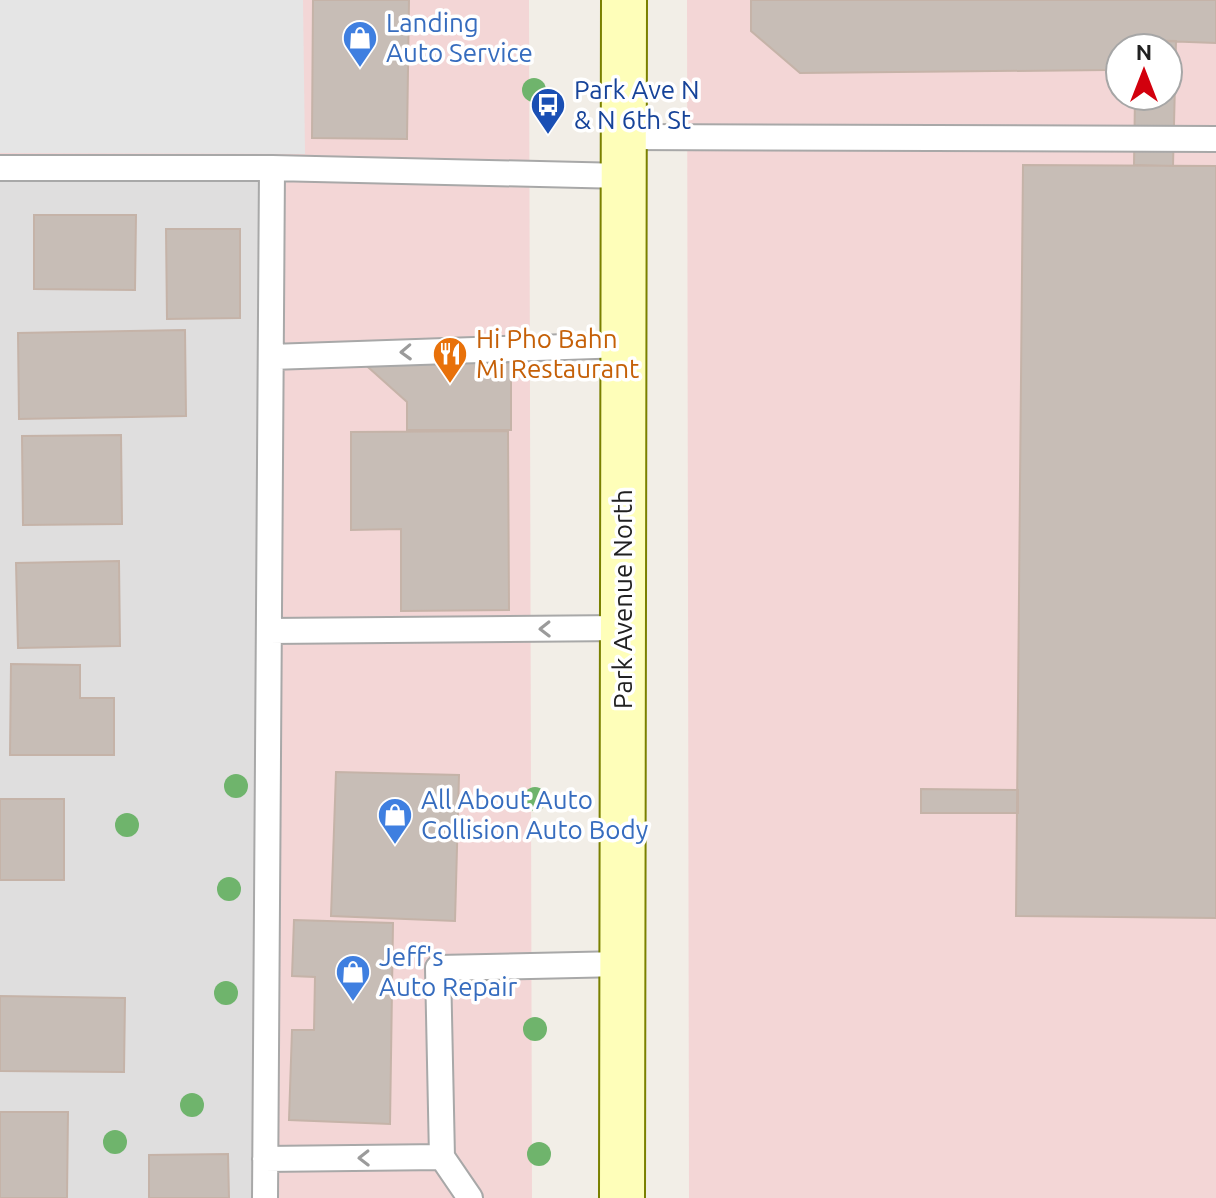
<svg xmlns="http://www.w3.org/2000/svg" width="1216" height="1198" viewBox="0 0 1216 1198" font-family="Ubuntu,sans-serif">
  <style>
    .residential { fill: #dfdede }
    .commercial { fill: #f3d6d6; fill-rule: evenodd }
    .parking { fill: #e5e5e5 }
    .building { fill: #c7bdb6; stroke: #c5b3a8; stroke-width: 2 }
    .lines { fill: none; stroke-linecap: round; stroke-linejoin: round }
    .lane-casing { stroke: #a8a8a8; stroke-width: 28 }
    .secondary-casing { stroke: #7a8000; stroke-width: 48 }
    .lane { stroke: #fff; stroke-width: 24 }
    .secondary { stroke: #fefeb9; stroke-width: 44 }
    .tree { fill: #6fb46c }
    .oneway { stroke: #9b9b9b }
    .labels { text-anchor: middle; stroke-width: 7; stroke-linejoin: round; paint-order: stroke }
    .shop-label { font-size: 26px; fill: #366cbe; stroke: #fff; text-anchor: start }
    .transit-label { font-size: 26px; fill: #164399; stroke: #fff; text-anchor: start }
    .food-label { font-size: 26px; fill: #c56008; stroke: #fff; text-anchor: start }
    .street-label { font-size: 26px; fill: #212121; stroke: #fff }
  </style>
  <rect width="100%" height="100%" fill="#f2eee7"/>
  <path class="residential" d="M0 168H272L266 1198H0Z"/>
  <path class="commercial" d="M0 0H529L532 1198H265L272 168H0Z
    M687 0H1216V1198H689ZM1120 48H1168V96H1120Z"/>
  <path class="parking" d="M0 0H303L305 154 0 153Z"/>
  <path class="building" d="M313 0H409L407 139 312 138Z
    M751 0H1216V43L1136 40 1129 48H1120V57L1107 70 800 73 751 31Z
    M1136 40 1176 41 1173 166 1134 165 1135 96H1168V48H1136Z
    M1023 165 1216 166V918L1016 916Z
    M34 215H136L135 290 34 289Z
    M166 229H240V318L167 319Z
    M185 330 186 416 19 419 18 333Z
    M365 362 511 363V430H407V402L368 367Z
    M508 431 509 610 401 611V529L351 530V432Z
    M121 435 122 524 23 525 22 436Z
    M119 561 120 646 18 648 16 563Z
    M11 664 80 665V698H114V755H10Z
    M336 772 459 775 455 921 331 916Z
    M921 789 1018 790V813H921Z
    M0 799H64V880H0Z
    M294 920 393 923 390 1124 289 1120 292 1030H314L315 977 292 976Z
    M0 996 125 998 124 1072 0 1071Z
    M0 1112H68L67 1198H0Z
    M228 1154 229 1198H149V1155Z"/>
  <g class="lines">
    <defs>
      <path id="lane" d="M624 137 1216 139
        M0 168H272L265 1198
        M272 168 624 176
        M271 357 624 345
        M269 631 623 628
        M265 1159 442 1157
        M470 1198 442 1157 438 968 622 964"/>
      <path id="secondary" d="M622 1198 624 0"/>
    </defs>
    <use href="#lane" class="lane-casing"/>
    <use href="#secondary" class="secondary-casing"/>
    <use href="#lane" class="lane"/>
    <use href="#secondary" class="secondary"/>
  </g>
  <g class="tree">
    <circle cx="534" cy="90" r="12"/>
    <circle cx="236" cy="786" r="12"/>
    <circle cx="535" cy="799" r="12"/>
    <circle cx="127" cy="825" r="12"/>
    <circle cx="229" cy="889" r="12"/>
    <circle cx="226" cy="993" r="12"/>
    <circle cx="535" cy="1029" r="12"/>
    <circle cx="192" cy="1105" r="12"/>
    <circle cx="115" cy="1142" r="12"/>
    <circle cx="539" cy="1154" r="12"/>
  </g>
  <defs><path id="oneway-chevron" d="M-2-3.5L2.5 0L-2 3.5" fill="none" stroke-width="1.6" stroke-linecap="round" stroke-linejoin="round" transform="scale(2)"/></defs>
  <g class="oneway">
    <use href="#oneway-chevron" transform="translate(406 352) rotate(178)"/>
    <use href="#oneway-chevron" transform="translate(545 629) rotate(179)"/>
    <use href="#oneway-chevron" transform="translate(364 1158) rotate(179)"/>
  </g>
  <defs>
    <symbol id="shop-pin" viewBox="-11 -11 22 30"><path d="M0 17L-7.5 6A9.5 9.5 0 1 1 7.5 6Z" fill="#3f7fe0" stroke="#fff"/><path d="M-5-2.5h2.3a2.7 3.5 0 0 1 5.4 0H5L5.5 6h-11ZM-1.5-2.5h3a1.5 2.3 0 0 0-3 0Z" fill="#fff"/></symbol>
    <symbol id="bus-pin" viewBox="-11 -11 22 30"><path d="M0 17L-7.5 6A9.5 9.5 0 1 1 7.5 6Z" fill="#1a4fb4" stroke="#fff"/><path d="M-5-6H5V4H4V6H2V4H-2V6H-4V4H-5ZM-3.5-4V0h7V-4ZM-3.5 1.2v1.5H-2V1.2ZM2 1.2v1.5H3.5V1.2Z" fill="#fff"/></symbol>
    <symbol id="restaurant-pin" viewBox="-11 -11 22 30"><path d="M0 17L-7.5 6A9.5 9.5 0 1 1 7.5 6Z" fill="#e8710a" stroke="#fff"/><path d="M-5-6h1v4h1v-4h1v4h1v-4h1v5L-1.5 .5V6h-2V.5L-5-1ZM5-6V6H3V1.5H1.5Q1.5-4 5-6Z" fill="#fff"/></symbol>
  </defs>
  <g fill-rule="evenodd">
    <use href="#shop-pin" x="340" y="18" width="40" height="54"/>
    <use href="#bus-pin" x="528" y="85" width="40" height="54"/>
    <use href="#restaurant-pin" x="430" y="334" width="40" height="54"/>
    <use href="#shop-pin" x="375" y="795" width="40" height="54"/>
    <use href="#shop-pin" x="333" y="952" width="40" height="54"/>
  </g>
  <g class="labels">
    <g class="shop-label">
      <text x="386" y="32">Landing<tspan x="386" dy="30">Auto Service</tspan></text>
      <text x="421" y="809">All About Auto<tspan x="421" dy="30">Collision Auto Body</tspan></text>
      <text x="379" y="966">Jeff's<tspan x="379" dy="30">Auto Repair</tspan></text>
    </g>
    <g class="transit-label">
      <text x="574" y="99">Park Ave N<tspan x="574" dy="30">&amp; N 6th St</tspan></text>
    </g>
    <g class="food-label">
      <text x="476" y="348">Hi Pho Bahn<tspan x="476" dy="30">Mi Restaurant</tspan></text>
    </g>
    <g class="street-label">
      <text transform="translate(623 599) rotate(-90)" y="9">Park Avenue North</text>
    </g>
  </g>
  <g transform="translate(1144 72)"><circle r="38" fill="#ffffff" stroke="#a6a6a6" stroke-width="2"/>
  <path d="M0-6L14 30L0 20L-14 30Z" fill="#d2000d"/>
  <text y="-12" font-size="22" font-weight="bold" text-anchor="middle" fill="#212121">N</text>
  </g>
</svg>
